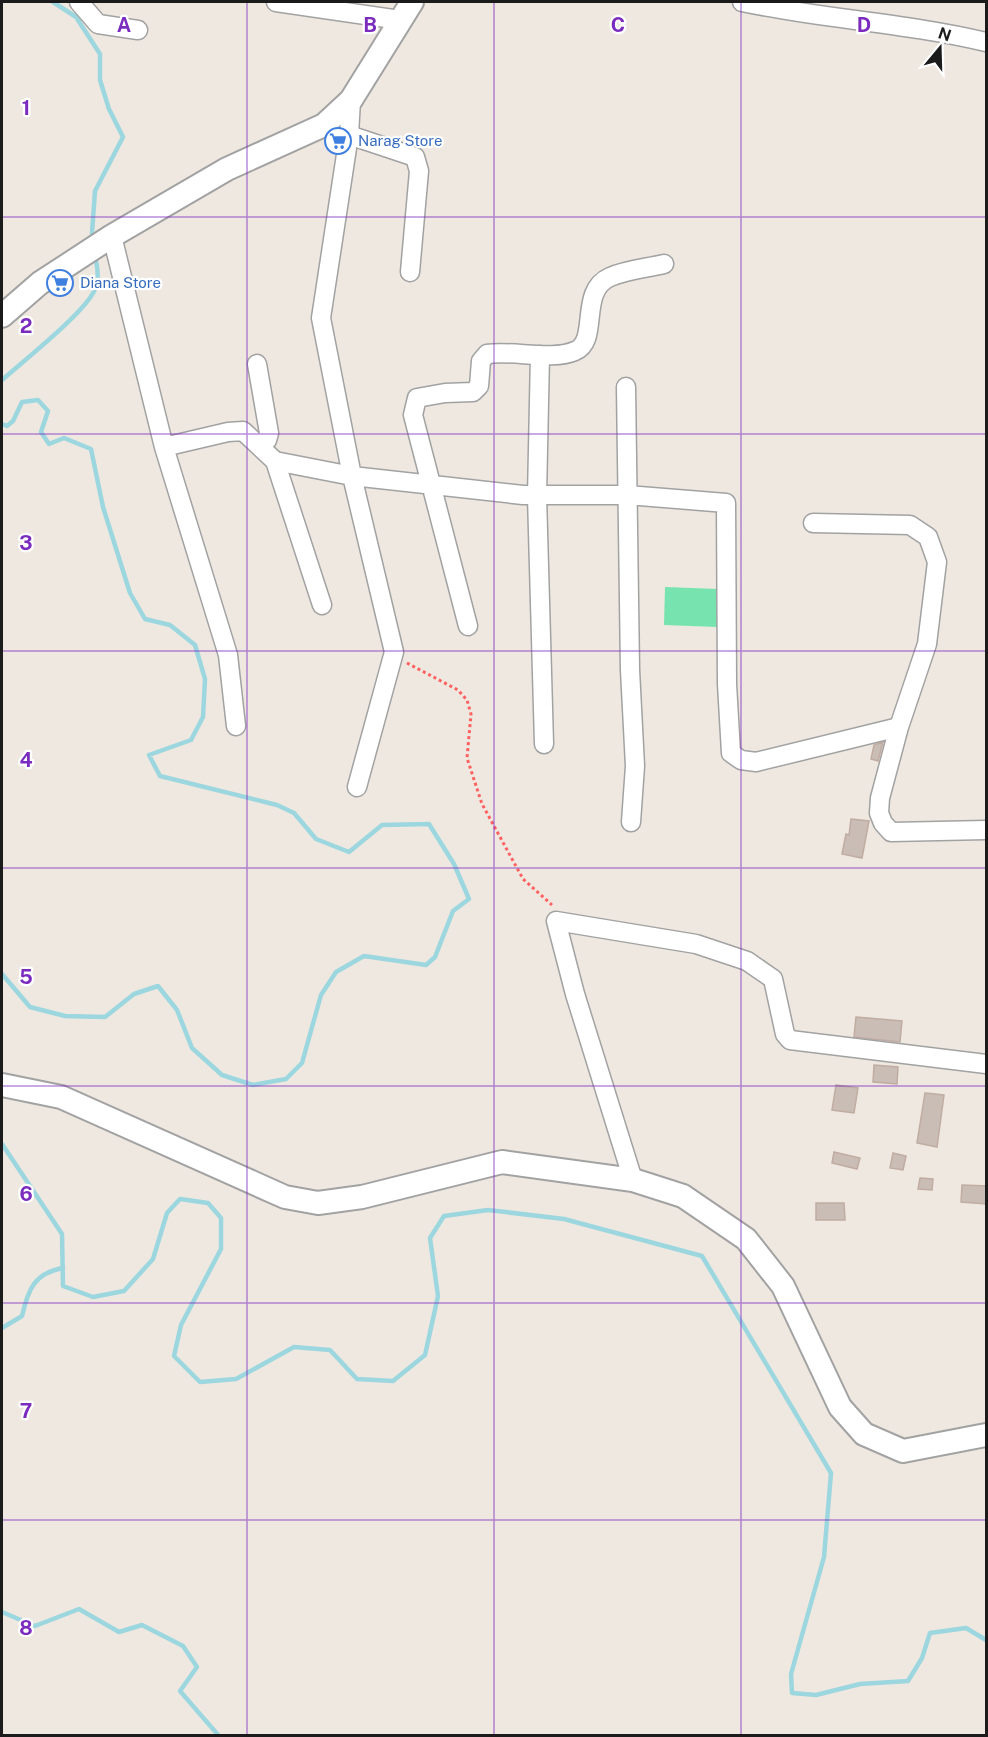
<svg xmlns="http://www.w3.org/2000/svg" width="988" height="1737" viewBox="0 0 988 1737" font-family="'Public Sans',sans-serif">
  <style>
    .pitch { fill: #77e4af }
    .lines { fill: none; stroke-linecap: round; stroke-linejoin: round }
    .stream { stroke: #9cd7df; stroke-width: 4.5 }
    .building { fill: #cabdb6; stroke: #c0aca1; stroke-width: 1.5 }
    .minor-casing { stroke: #a2a2a2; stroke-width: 21 }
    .tertiary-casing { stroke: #a2a2a2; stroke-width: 26 }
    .path { stroke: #ff6160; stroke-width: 3; stroke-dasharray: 3 3; stroke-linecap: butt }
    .minor { stroke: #fff; stroke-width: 18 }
    .tertiary { stroke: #fff; stroke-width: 22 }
    .grid { fill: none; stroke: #7b2cbf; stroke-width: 1.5; stroke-opacity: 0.55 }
    .labels { text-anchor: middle; stroke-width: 4.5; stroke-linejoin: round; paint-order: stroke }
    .shop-label { font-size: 15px; fill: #366cbe; stroke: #fff; text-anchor: start }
    .grid-label { font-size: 20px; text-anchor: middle; font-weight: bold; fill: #7b2cbf; stroke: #fff; stroke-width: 4.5; stroke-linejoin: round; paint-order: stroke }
  </style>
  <rect width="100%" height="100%" fill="#eee8e0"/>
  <path class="pitch" d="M665 587 718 589 717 627 664 625Z"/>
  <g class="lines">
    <path class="stream" d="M53 2 76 17 100 54V80L109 109 123 137 95 191 92 233
      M2 380C22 362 87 311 95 289 99 280 98 270 96 261
      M2 424 7 426 13 421 22 402 38 400 48 411 41 432 49 444 64 438 91 449 103 507 130 593 145 619 170 625 195 645 205 679 203 717 191 740 149 755 160 776 277 805 294 813 316 839 349 852 382 825 429 824 454 864 469 899 453 911 435 957 426 965 364 956 336 972 321 995 302 1063 286 1079 253 1085 222 1075 192 1048 177 1010 158 986 134 994 105 1017 65 1016 30 1007 2 974
      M2 1144 62 1234 63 1286 93 1297 124 1291 153 1259 167 1213 180 1199 208 1203 221 1218V1249L181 1325 174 1356 200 1382 236 1379 294 1347 330 1350 357 1379 393 1381 425 1355 438 1296 430 1238 444 1216 488 1210 564 1219 702 1256 831 1473 824 1557 791 1674 792 1693 816 1695 860 1684 908 1681 922 1658 930 1633 966 1628 986 1640
      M2 1328 22 1316C28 1290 34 1273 63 1268
      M2 1612 35 1626 79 1609 119 1632 142 1625 183 1646 197 1667 180 1691 219 1736"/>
  </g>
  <path class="building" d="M883 742 878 761 871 759 874 745Z
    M851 819 869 821 862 858 842 854 846 834 849 835Z
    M856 1017 902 1021 900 1042 854 1037Z
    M874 1065 898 1067 897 1084 873 1082Z
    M836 1085 858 1088 854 1113 832 1110Z
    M925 1093 944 1095 937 1147 917 1143Z
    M834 1152 860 1158 857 1169 832 1163Z
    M893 1153 906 1156 903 1170 890 1168Z
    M920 1178 933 1179 932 1190 918 1189Z
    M962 1185 987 1186V1204L961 1202Z
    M816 1203H844L845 1220H816Z"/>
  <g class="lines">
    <defs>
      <path id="minor" d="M79 2 98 24 138 30
        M276 2 400 20
        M742 2C823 19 906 23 986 42
        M351 100 349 135 321 318 352 476 394 652 357 787
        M349 135 415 157 419 171 410 272
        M112 236 164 447 228 655 236 726
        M540 355 537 496 544 744
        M257 364 269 433 267 440 260 446
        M626 387 630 670 635 766 631 822
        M164 447 228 432 243 431 275 461 352 476 523 495H627L726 503 727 684 731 753 741 760 756 762 899 727
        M275 461 322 605
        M813 523 910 525 928 537 937 562 927 644 899 727 880 798 879 813 883 823 891 832 986 830
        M468 626 413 415 417 398 445 393 473 392 479 386 481 361 487 354C513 350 552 361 575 351 600 341 578 291 610 277 626 270 647 268 664 264
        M633 1180 575 994 556 921 696 944 747 961 773 979 785 1034 790 1040 986 1064"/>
      <path id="tertiary" d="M2 316 40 283 112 236 227 169 324 125 351 100 412 2
        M2 1085 61 1097 285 1197 318 1203 362 1197 502 1162 633 1180 683 1196 746 1239 783 1286 840 1407 864 1434 903 1451 986 1435"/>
    </defs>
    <use href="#minor" class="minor-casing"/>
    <use href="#tertiary" class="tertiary-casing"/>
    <path class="path" d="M407 663 458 690 467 700 471 714 467 758 482 804 523 879 552 905"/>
    <use href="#minor" class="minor"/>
    <use href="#tertiary" class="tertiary"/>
  </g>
  <path class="grid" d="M247 2V1736M494 2V1736M741 2V1736M2 217H986M2 434H986M2 651H986M2 868H986M2 1086H986M2 1303H986M2 1520H986"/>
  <defs>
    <symbol id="supermarket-ring" viewBox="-11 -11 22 22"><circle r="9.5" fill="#fff" stroke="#3f7fe0" stroke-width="1.5"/><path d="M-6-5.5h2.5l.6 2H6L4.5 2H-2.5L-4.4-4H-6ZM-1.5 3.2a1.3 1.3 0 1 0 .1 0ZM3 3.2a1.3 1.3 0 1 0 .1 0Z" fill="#3f7fe0"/></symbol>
  </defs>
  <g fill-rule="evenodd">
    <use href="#supermarket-ring" x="323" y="126" width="30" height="30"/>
    <use href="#supermarket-ring" x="45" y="268" width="30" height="30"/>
  </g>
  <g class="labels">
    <g class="shop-label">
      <text x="358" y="146">Narag Store</text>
      <text x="80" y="288">Diana Store</text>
    </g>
  </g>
  <g class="grid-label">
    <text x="124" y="32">A</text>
    <text x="370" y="32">B</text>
    <text x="618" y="32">C</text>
    <text x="864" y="32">D</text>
    <text x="26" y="115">1</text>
    <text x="26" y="333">2</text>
    <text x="26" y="550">3</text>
    <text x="26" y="767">4</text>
    <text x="26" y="984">5</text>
    <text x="26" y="1201">6</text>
    <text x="26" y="1418">7</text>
    <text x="26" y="1635">8</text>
  </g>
  <rect width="988" height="1737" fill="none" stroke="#1b1b1b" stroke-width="6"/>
  <g transform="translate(940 48) rotate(19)" stroke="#ffffff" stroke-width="4.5" paint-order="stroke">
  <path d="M0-4.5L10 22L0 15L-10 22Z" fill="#1b1b1b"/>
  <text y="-9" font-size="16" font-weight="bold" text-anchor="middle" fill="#1b1b1b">N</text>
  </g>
</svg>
